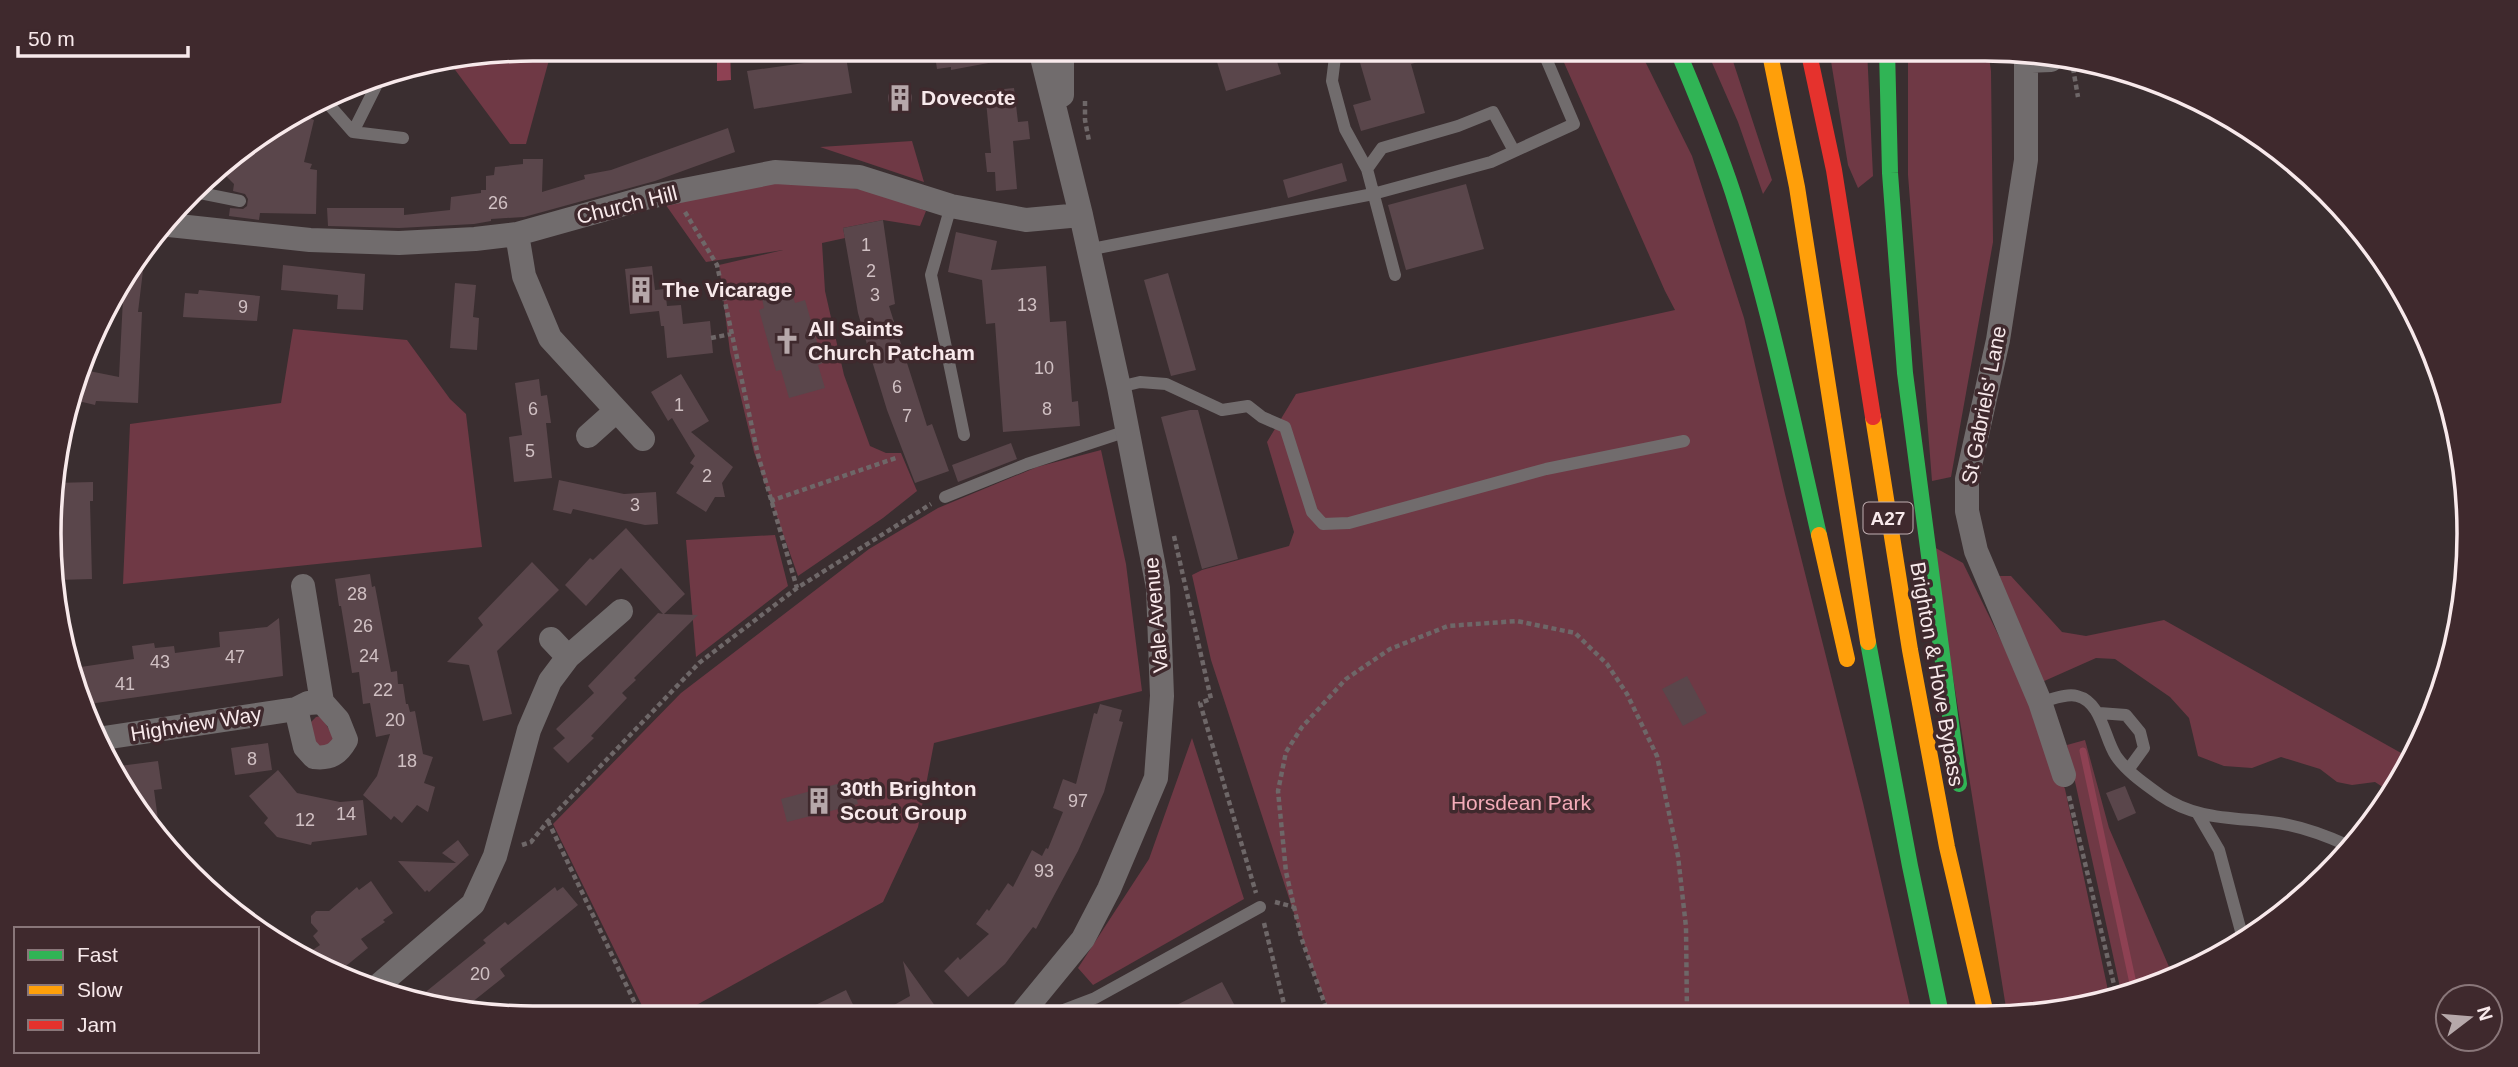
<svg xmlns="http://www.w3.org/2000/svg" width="2518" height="1067" viewBox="0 0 2518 1067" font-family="Arial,sans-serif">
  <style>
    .green { fill: #6f3945 }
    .water { fill: #8e4153 }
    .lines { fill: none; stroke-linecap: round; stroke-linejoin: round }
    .stream { stroke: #8e4153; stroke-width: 7 }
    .building { fill: #5a464b }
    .path { stroke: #6e6768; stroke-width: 4.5; stroke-dasharray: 5 3.5; stroke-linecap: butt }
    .lane { stroke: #716c6d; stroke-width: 12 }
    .street { stroke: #716c6d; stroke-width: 24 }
    .fast { stroke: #30b455; stroke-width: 16 }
    .slow { stroke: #ff9f0a; stroke-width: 16 }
    .jam { stroke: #e5322d; stroke-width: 16 }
    .labels { text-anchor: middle; stroke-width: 7; stroke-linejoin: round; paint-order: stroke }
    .number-label { font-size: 18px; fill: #d0c0c3 }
    .shield { fill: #3f292d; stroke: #c0afb2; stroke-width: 2 }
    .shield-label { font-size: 19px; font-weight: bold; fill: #f8e9eb }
    .poi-label { font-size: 21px; font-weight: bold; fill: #f8e9eb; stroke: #3f292d; text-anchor: start }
    .street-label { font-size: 21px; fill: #f8e9eb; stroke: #3f292d }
    .park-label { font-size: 21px; fill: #f4acb9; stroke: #3f292d }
    .rim { fill: none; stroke: #f8e9eb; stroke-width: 3.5 }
  </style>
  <rect width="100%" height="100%" fill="#3a2e30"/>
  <path class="green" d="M533 49H552L526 144H510L450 63Z
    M1558 49H1639L1692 156 1744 318 1785 494 1863 803 1912 1014 1331 1016 1307 953 1211 660 1192 575 1202 570 1289 546 1294 532 1267 442 1296 394 1675 310 1665 291Z
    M1706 49H1729L1772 180 1763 194 1738 122Z
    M1829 49H1867L1873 176 1858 188 1848 165Z
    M1908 49 1988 50 1991 71 1993 242 1951 477 1932 481 1908 175Z
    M912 141 924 182 820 147Z
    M790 181 831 184 883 194 926 211 920 226 883 220 843 228 845 238 822 243 825 291 844 375 870 446 886 453H901L917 491 883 518 798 576 754 452 730 352 719 265 783 250 706 262 663 201Z
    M293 329 407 340 450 399 466 414 482 547 123 584 130 424 281 403Z
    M1101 450 1126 564 1142 691 934 743 918 827 883 902 673 1018H648L553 824 681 693 869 549 938 508 1037 467Z
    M775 535 788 586 696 657 686 540Z
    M1932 546 1963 563 2019 677 2065 789 2109 995 2048 1014H2007Z
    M1995 576H2011L2062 632 2086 636 2164 620 2410 758 2392 793 2375 782 2352 785 2337 782 2320 769 2281 757 2252 768 2224 766 2198 756 2189 718 2170 697 2115 659 2096 658 2042 682Z
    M321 716 336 741 322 748 315 745 311 722 316 717Z
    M1192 738 1244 899 1093 985 1078 968 1149 859Z
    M2085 740 2109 828 2173 976 2121 992 2067 745Z"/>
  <path class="water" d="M717 49H730L731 80 717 81Z"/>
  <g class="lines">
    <path class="stream" d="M2083 751 2134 988"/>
  </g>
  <path class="building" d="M934 49H1014L1015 58 951 70V67L937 69Z
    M1213 49H1273L1281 74 1226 91Z
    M1356 49H1446V54L1411 64 1425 113 1361 131 1353 105 1371 100Z
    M846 57 852 93 754 109 747 71Z
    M888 98a12 12 0 1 1 24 0a12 12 0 1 1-24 0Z
    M1014 88 1018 122 1028 121 1030 139 1013 141 1017 189 996 191 995 172H987L985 153H991L985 91Z
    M294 112 314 120 304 162 312 164 310 169 317 170 316 214 260 213 259 220 229 216 230 208 243 209 247 206 248 199 245 194 233 191 234 184 217 167Z
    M728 128 735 152 655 181 524 217 491 219V221L474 224 399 228 328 226 327 208H404V215L450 210 451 197 481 193V190H486V176L494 175 495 167 523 164V159H543L542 192 585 179 584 175 611 170Z
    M1342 163 1347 181 1288 198 1283 180Z
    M1466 184 1484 249 1406 270 1388 205Z
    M883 220 895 304 889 306 927 426 932 424 949 471 915 483 887 410 868 348 858 313 843 228Z
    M956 232 997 241 991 270 1046 266 1050 322 1066 321 1072 402 1078 401 1080 426 1003 432 995 323 986 324 982 280 948 272Z
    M145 254 138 312H142L138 403 96 401 95 405 70 399 79 369 119 377 124 279Z
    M283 265 365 274 363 310 337 309 338 295 281 290Z
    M652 266 655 290 665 289 667 306 681 305 683 324 710 321 713 353 667 358 664 326H661L659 311 630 314 625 269Z
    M1168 273 1196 370 1171 376 1144 280Z
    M455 283 476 285 473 317 479 318 477 350 450 348Z
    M779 289H785V291L791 290 795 303 805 300 823 363 818 365 825 388 789 398 781 370 776 371 759 310 764 308 761 294Z
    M199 290 260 296 257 321 183 317 185 293 198 294Z
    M681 374 709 421 691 432 733 467 722 483 725 497H715L706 512 676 493 694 466 690 463 695 456 672 418 668 421 651 392Z
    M539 379 541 396 547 395 551 423H546L552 478 514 482 509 437 522 435 515 383Z
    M1190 410H1198L1238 559 1202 569 1161 417Z
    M1011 443 1017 459 958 482 952 465Z
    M559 480 624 494 656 492 658 524 645 525 573 509 571 514 553 510Z
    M93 482V501H90L92 579 57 580 58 555 54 483Z
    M626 528 685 594 664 614 698 615 634 678 636 680 622 693 627 698 591 736 594 738 568 763 553 748 565 738 556 729 594 693 588 686 658 613 663 614 621 568 586 606 565 585 590 558 593 560Z
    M532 562 559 590 497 651 512 714 483 721 469 665 447 662 483 625 478 618Z
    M370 574 372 587 375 586 391 672 397 671 398 684H403L406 704H408L410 712 415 711 423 754 433 757 424 783 435 787 428 812 417 805 402 823 394 816 391 820 363 795 377 776 390 734 376 737 370 703 363 704 359 672 352 673 341 606H339L335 579Z
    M279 618 283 676 82 705 74 668 134 659 132 646 154 643 155 648 174 646 175 653 220 647 219 632 267 627Z
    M1687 676 1707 713 1683 726 1662 689Z
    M1100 704 1122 710 1119 721 1123 722 1104 792 1078 851 1036 929 1033 927 1005 964 968 997 944 971 958 957 960 960 989 934 976 924 987 909 989 911 1008 883 1013 887 1032 850 1042 856 1046 848 1048 849 1063 812 1053 808 1063 779 1076 784 1094 713 1097 714Z
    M268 743 272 770 235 775 231 748Z
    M158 761 162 789 154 790 160 834 130 802 112 767Z
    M278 770 297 793 340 802 363 800 367 835 312 842 311 845 277 837 264 823 268 818 249 796Z
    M852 780 858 804 787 822 781 799Z
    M2125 786 2136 813 2118 821 2106 793Z
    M458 840 469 855 429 892 427 890 425 892 398 861 456 863 442 853Z
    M371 881 393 913 383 920 385 922 361 939 368 948 341 970H336L307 954 320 945 313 936 318 931 311 923V916L316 911H329L357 887 359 890Z
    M555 887 557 891 563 887 578 905 500 969 505 976 466 1007 417 999 486 943 483 940 505 922 508 925Z
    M903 961 943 1017H873L910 996Z
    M1222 982 1235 1006 1225 1011 1227 1016H1155Z
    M846 990 859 1017H791Z"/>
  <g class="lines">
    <path class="path" d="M2073 68 2078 97
      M1085 101V120L1089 141
      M685 212 717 265 758 455 797 588
      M711 338 731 334
      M770 501 896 458
      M1174 536 1211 699 1200 703 1256 893
      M2069 796 2116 993
      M548 821 642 1018
      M522 845 531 842 548 821 699 663 797 588 931 504
      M1275 902 1294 907
      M1264 923 1287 1016
      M1329 1016 1301 937 1286 872 1278 791 1286 752 1302 727 1346 679 1390 649 1448 626 1517 621 1575 633 1607 664 1627 694 1657 756 1678 856 1686 927 1687 1015"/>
    <path class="lane" d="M1336 49 1332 81 1345 129 1367 169
      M324 99 353 132 382 74
      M353 132 403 138
      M195 192 240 201
      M951 206 931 275 964 435
      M1087 250 1373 194 1491 162 1574 124 1542 49
      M1395 275 1367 169 1382 148 1458 126 1493 112 1514 151
      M1119 387 1140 382 1166 384 1222 410 1248 406 1262 417 1285 427 1312 512 1323 524 1349 523 1546 469 1684 441
      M945 497 1027 464 1127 431
      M2040 702C2051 700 2066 693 2077 696 2102 702 2104 738 2116 756 2127 772 2145 784 2160 795 2197 821 2236 817 2278 823 2303 827 2327 836 2349 846
      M2099 713 2126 715 2140 732 2144 748 2128 770
      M2198 814 2219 850 2242 935 2245 937
      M1045 1017 1095 998 1260 907"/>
    <path class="street" d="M2026 56V160L1998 340 1967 479V511L1976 551 2040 702 2064 775
      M2027 61 2051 60
      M1062 95V49
      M169 225 310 240 399 243 475 239 517 234 649 197 775 172 859 177 951 206 1026 220 1081 215
      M517 234 524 276 550 338 643 439
      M588 436 616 411
      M551 639 568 657
      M296 709 305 747 314 757C330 759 338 754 346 740L338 720 322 702
      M97 739 296 709 308 703 322 702 303 586
      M373 990 473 904 495 856 529 730 550 681 568 657 621 611
      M1019 1017 1083 939 1109 889 1156 778 1162 696 1158 588 1119 387 1081 215 1040 49"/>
    <path class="fast" d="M1677 49C1697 97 1717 144 1733 193 1769 305 1793 421 1819 535
      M1887 49 1890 173 1905 373 1959 784
      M1868 642 1910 866 1941 1014"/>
    <path class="slow" d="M1769 49 1797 187 1868 642
      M1873 417 1910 650 1947 847 1986 1014
      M1819 535 1847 659"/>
    <path class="jam" d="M1808 49 1834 170 1873 417"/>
  </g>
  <defs>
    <symbol id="building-bare" viewBox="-9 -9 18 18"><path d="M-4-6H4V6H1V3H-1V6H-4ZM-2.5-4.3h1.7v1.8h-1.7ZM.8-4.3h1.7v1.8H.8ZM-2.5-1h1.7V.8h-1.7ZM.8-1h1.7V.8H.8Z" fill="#b6a8aa" stroke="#3f292d" stroke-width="2.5" paint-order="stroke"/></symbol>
    <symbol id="church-bare" viewBox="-9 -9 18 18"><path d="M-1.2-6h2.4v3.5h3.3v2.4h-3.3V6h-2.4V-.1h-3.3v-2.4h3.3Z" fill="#b6a8aa" stroke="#3f292d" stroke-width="2.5" paint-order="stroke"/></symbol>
  </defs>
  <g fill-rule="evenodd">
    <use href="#building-bare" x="881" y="79" width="38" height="38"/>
    <use href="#building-bare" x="622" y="271" width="38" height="38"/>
    <use href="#church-bare" x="768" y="322" width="38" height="38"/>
    <use href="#building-bare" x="800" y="782" width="38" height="38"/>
  </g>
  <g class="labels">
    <g class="number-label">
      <text x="498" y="209">26</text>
      <text x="866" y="251">1</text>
      <text x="871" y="277">2</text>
      <text x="875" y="301">3</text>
      <text x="1027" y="311">13</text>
      <text x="243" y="313">9</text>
      <text x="1044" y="374">10</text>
      <text x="897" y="393">6</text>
      <text x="679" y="411">1</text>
      <text x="533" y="415">6</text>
      <text x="1047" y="415">8</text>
      <text x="907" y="422">7</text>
      <text x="530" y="457">5</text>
      <text x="707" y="482">2</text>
      <text x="635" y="511">3</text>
      <text x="357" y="600">28</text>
      <text x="363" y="632">26</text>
      <text x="369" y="662">24</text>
      <text x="235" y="663">47</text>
      <text x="160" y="668">43</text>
      <text x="125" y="690">41</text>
      <text x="383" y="696">22</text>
      <text x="395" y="726">20</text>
      <text x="252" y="765">8</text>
      <text x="407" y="767">18</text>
      <text x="1078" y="807">97</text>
      <text x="346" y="820">14</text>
      <text x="305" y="826">12</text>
      <text x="1044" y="877">93</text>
      <text x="480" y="980">20</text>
    </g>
    <rect class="shield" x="1863.5" y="502.5" width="49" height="31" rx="5"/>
    <g class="shield-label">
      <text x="1888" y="525">A27</text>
    </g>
    <g class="poi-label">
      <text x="921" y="105">Dovecote</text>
      <text x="662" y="297">The Vicarage</text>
      <text x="808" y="336">All Saints<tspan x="808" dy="24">Church Patcham</tspan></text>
      <text x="840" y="796">30th Brighton<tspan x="840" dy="24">Scout Group</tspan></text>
    </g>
    <g class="street-label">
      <text transform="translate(627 205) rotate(-14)" y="7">Church Hill</text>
      <text transform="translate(1984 405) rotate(-79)" y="7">St Gabriels' Lane</text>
      <text transform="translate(1156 615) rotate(-95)" y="7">Vale Avenue</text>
      <text transform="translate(1937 674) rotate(80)" y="7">Brighton &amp; Hove Bypass</text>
      <text transform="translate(196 724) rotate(-9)" y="7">Highview Way</text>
    </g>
    <g class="park-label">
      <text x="1521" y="810">Horsdean Park</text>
    </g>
  </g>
  <path d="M0 0H2518V1067H0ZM533 61H1985A472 472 0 0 1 2457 533V534A472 472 0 0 1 1985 1006H533A472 472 0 0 1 61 534V533A472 472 0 0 1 533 61Z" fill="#3f292d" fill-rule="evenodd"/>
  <path class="rim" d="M533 61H1985A472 472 0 0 1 2457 533V534A472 472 0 0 1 1985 1006H533A472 472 0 0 1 61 534V533A472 472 0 0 1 533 61Z"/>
  <rect x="14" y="927" width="245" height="126" fill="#3f292d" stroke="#897679" stroke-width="2"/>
  <rect x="28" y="950" width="35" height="10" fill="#30b455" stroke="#897679" stroke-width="2"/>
  <text x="77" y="962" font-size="21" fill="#f8e9eb">Fast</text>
  <rect x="28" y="985" width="35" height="10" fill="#ff9f0a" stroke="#897679" stroke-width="2"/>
  <text x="77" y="997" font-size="21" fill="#f8e9eb">Slow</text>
  <rect x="28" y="1020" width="35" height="10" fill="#e5322d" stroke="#897679" stroke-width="2"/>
  <text x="77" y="1032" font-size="21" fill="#f8e9eb">Jam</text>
  <g transform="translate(2469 1018) rotate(74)"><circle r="33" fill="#3f292d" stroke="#897679" stroke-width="2"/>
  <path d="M0-5L12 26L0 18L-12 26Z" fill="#b6a8aa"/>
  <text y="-10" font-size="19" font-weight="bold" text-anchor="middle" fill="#f8e9eb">N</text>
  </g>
  <path d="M18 46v10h170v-10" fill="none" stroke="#f8e9eb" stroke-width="3.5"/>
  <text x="28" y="46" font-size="21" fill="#f8e9eb" stroke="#3f292d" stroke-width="5" paint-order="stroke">50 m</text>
</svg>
